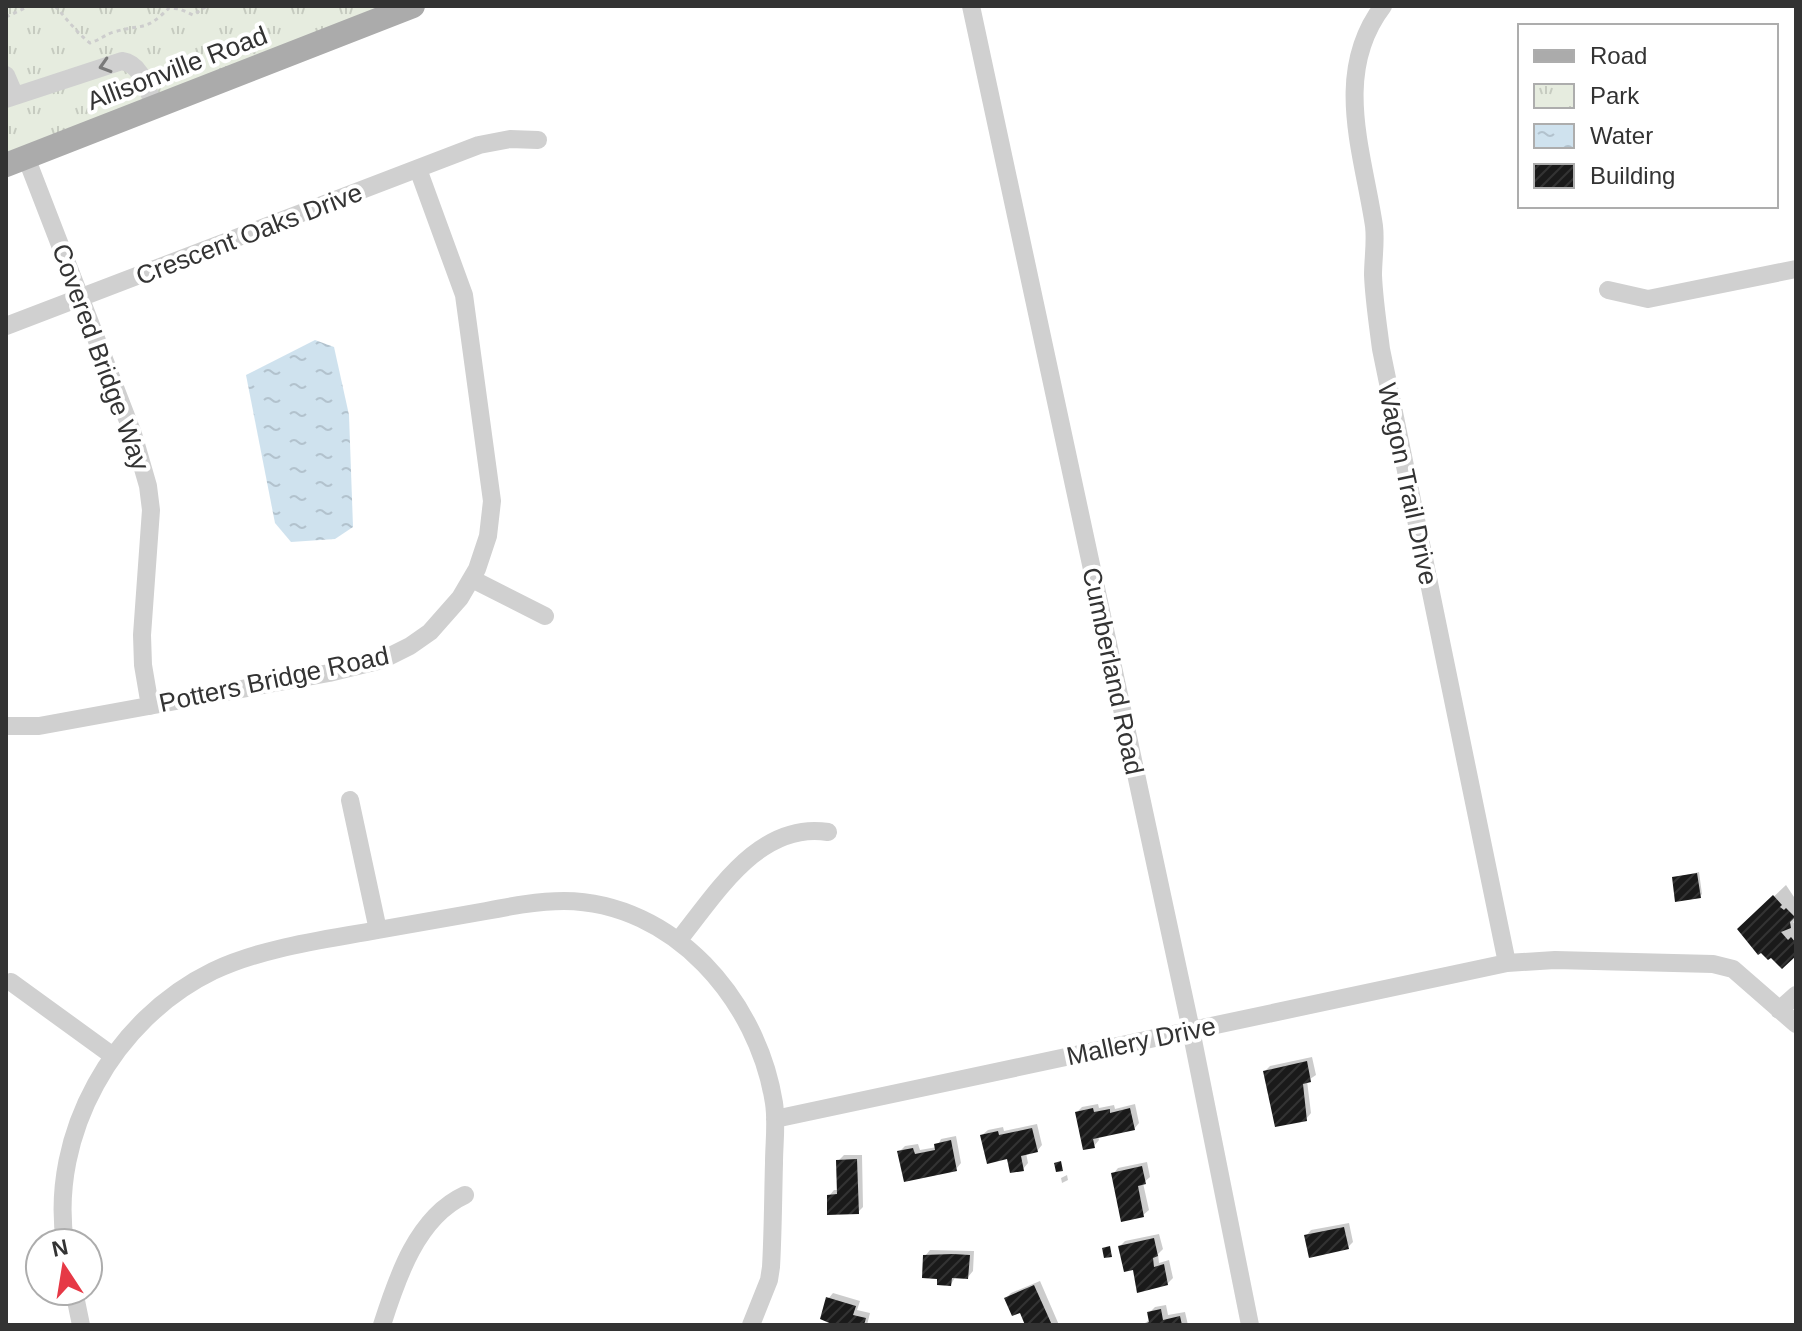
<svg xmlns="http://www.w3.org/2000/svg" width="1802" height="1331" viewBox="0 0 1802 1331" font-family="Helvetica,sans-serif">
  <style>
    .park { fill: url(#park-tufts) }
    .water { fill: url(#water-ripples) }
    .shadow { fill: #0003 }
    .building { fill: url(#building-hatch) }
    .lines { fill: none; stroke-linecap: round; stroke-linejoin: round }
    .path { stroke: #cdcdcd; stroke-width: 3; stroke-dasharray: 4 4; stroke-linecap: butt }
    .minor { stroke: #d0d0d0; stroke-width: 18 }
    .major { stroke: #ababab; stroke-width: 24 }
    .oneway { stroke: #7a7a7a }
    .labels { text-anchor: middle; stroke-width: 8; stroke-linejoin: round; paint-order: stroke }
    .street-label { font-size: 26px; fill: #333; stroke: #fff }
  </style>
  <defs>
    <pattern id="park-tufts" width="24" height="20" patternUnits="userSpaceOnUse" patternTransform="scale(2)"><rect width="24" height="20" fill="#e6ecdf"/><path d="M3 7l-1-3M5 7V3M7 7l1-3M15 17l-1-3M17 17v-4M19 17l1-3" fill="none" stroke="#c6cbc0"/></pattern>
    <pattern id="water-ripples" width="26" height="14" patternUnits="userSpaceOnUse" patternTransform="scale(2)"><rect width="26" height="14" fill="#cfe2ee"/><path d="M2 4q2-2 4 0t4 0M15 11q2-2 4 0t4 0" fill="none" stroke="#b2c2cd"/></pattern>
    <pattern id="building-hatch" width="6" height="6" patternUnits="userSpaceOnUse" patternTransform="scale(2)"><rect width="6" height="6" fill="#1a1a1a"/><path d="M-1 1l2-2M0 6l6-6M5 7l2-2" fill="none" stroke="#333"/></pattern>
  </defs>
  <rect width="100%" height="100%" fill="#fff"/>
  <path class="park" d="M6 6H413L6 164Z"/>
  <path class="water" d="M315 340 334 347 349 415 353 527 335 539 291 542 275 523 246 375Z"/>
  <path class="shadow" d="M1699 872 1702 894 1700 896 1674 878Z
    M1786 885 1796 900V920L1793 922 1796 925V953L1751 918Z
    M1312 1057 1316 1075 1307 1081 1311 1113 1306 1119 1265 1071 1270 1066Z
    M1098 1104 1099 1108 1114 1105 1115 1109 1135 1104 1139 1123 1134 1129 1098 1136 1099 1140 1094 1146 1077 1112 1082 1107Z
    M1037 1124 1042 1145 1037 1151 1026 1153 1028 1163 1023 1169 982 1135 988 1130 1003 1127 1004 1131Z
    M956 1136 961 1163 956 1169 900 1151 905 1146 918 1144 920 1150 937 1147 941 1139Z
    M844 1155H862L863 1207 858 1212 829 1196 834 1190H839L838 1161Z
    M1147 1162 1150 1177 1143 1183 1149 1210 1143 1215 1113 1174 1118 1168Z
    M1067 1175 1068 1180 1062 1183 1061 1178Z
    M1349 1223 1353 1242 1348 1247 1306 1236 1311 1230Z
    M1159 1234 1163 1249 1158 1254 1159 1263 1169 1260 1173 1278 1167 1284 1120 1246 1125 1241Z
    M930 1250 974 1251 973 1271 968 1277 956 1276 951 1284 940 1277 925 1256Z
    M1040 1281 1059 1325H1027L1021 1311 1006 1298 1011 1293Z
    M833 1293 860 1301 857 1310 870 1313 867 1325H836L828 1299Z
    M1166 1305 1168 1315 1185 1312 1188 1325H1142L1151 1319 1149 1313 1155 1307Z"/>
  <path class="building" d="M1697 873 1701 898 1675 902 1672 877Z
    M1773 895 1782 905 1780 907 1784 910 1786 908 1795 917 1790 922 1791 928 1781 932 1788 940 1791 937 1796 943V956L1782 969 1771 958 1768 960 1761 953 1758 955 1737 929Z
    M1307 1061 1311 1082 1303 1084 1307 1121 1275 1127 1263 1071Z
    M1093 1108 1094 1112 1110 1109V1113L1130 1108 1135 1130 1093 1139 1095 1148 1083 1150 1075 1112Z
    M1032 1128 1038 1152 1021 1156 1024 1171 1010 1173 1007 1159 987 1164 980 1135 998 1131 999 1135Z
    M951 1140 957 1171 904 1182 897 1151 913 1148 915 1154 935 1150 934 1144Z
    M857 1159 859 1214 827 1215V1195L837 1194 836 1160Z
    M1061 1161 1063 1171 1056 1172 1054 1163Z
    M1142 1166 1146 1184 1138 1186 1144 1217 1121 1222 1111 1173Z
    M1344 1227 1349 1249 1309 1258 1304 1235Z
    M1154 1238 1158 1256 1153 1258 1154 1267 1164 1264 1168 1285 1137 1293 1133 1270 1124 1272 1118 1246Z
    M1110 1246 1112 1257 1104 1258 1102 1248Z
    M953 1254 970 1255 968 1279 952 1278 951 1286 937 1285V1279L922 1278 923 1255Z
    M1034 1285 1052 1325H1025L1020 1313 1012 1316 1004 1298Z
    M826 1297 856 1306 853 1315 866 1318 864 1325H834L820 1319Z
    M1161 1309 1163 1320 1180 1316 1182 1325H1143L1149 1322 1147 1312Z"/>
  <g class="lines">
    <path class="path" d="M55 6C67 19 76 32 90 43 100 40 106 34 114 32 143 23 144 33 169 8L180 9 193 15 207 6
      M6 17 29 6"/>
    <path class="minor" d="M971 6 1191 1030 1250 1325
      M1383 6C1332 73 1363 152 1374 226 1376 242 1373 259 1373 275 1374 300 1378 325 1381 349L1507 963
      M6 75 15 96
      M6 99 122 61C142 64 147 90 155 107
      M26 157 133 434 148 486 151 510 142 635 143 665 150 706
      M1608 290 1648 299 1796 269
      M6 326 479 145 510 139 538 140
      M472 579 545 616
      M6 726H39L329 673 382 660 410 646 430 632 460 598 477 569 488 536 492 501 464 295 418 169
      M350 800 378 930C414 924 450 917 486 911 512 906 538 901 564 901 674 902 758 1001 774 1103 777 1123 774 1144 774 1163 773 1198 773 1232 771 1267L769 1280 751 1325
      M678 941C716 894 759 821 828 832
      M11 982 113 1056
      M1779 1010 1796 995
      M775 1119 1507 963 1555 960 1713 964 1733 969 1796 1024
      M65 1243C49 1134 114 1019 213 971 264 947 324 940 378 930
      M74 1291 81 1325
      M382 1325C397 1278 417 1217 465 1195"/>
    <path class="major" d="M6 165 413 6"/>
  </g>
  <defs><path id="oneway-chevron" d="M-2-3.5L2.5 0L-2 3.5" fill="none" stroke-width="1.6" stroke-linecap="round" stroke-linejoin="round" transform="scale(2)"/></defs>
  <use class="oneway" href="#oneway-chevron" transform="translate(105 66) rotate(163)"/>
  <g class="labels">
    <g class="street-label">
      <text transform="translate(177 68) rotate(-21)" y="9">Allisonville Road</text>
      <text transform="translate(249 234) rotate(-21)" y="9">Crescent Oaks Drive</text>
      <text transform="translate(101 357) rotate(70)" y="9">Covered Bridge Way</text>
      <text transform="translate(1408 484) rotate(78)" y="9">Wagon Trail Drive</text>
      <text transform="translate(1113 671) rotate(78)" y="9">Cumberland Road</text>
      <text transform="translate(274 679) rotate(-12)" y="9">Potters Bridge Road</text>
      <text transform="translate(1141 1041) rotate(-12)" y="9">Mallery Drive</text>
    </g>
  </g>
  <rect width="1802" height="1331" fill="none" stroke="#333333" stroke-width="16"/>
  <rect x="1518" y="24" width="260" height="184" fill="#ffffff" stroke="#adadad" stroke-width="2"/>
  <rect x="1534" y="50" width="40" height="12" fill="#ababab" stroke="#adadad" stroke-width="2"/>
  <text x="1590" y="64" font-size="24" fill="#333333">Road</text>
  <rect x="1534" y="84" width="40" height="24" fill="url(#park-tufts)" stroke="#adadad" stroke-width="2"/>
  <text x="1590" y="104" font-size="24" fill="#333333">Park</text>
  <rect x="1534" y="124" width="40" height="24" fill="url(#water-ripples)" stroke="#adadad" stroke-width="2"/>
  <text x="1590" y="144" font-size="24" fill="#333333">Water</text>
  <rect x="1534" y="164" width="40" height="24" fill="url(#building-hatch)" stroke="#adadad" stroke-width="2"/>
  <text x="1590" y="184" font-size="24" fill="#333333">Building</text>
  <g transform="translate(64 1267) rotate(348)"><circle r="38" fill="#ffffff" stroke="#adadad" stroke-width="2"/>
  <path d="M0-6L14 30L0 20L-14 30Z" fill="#e63946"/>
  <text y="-12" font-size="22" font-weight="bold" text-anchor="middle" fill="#333333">N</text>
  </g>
</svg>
